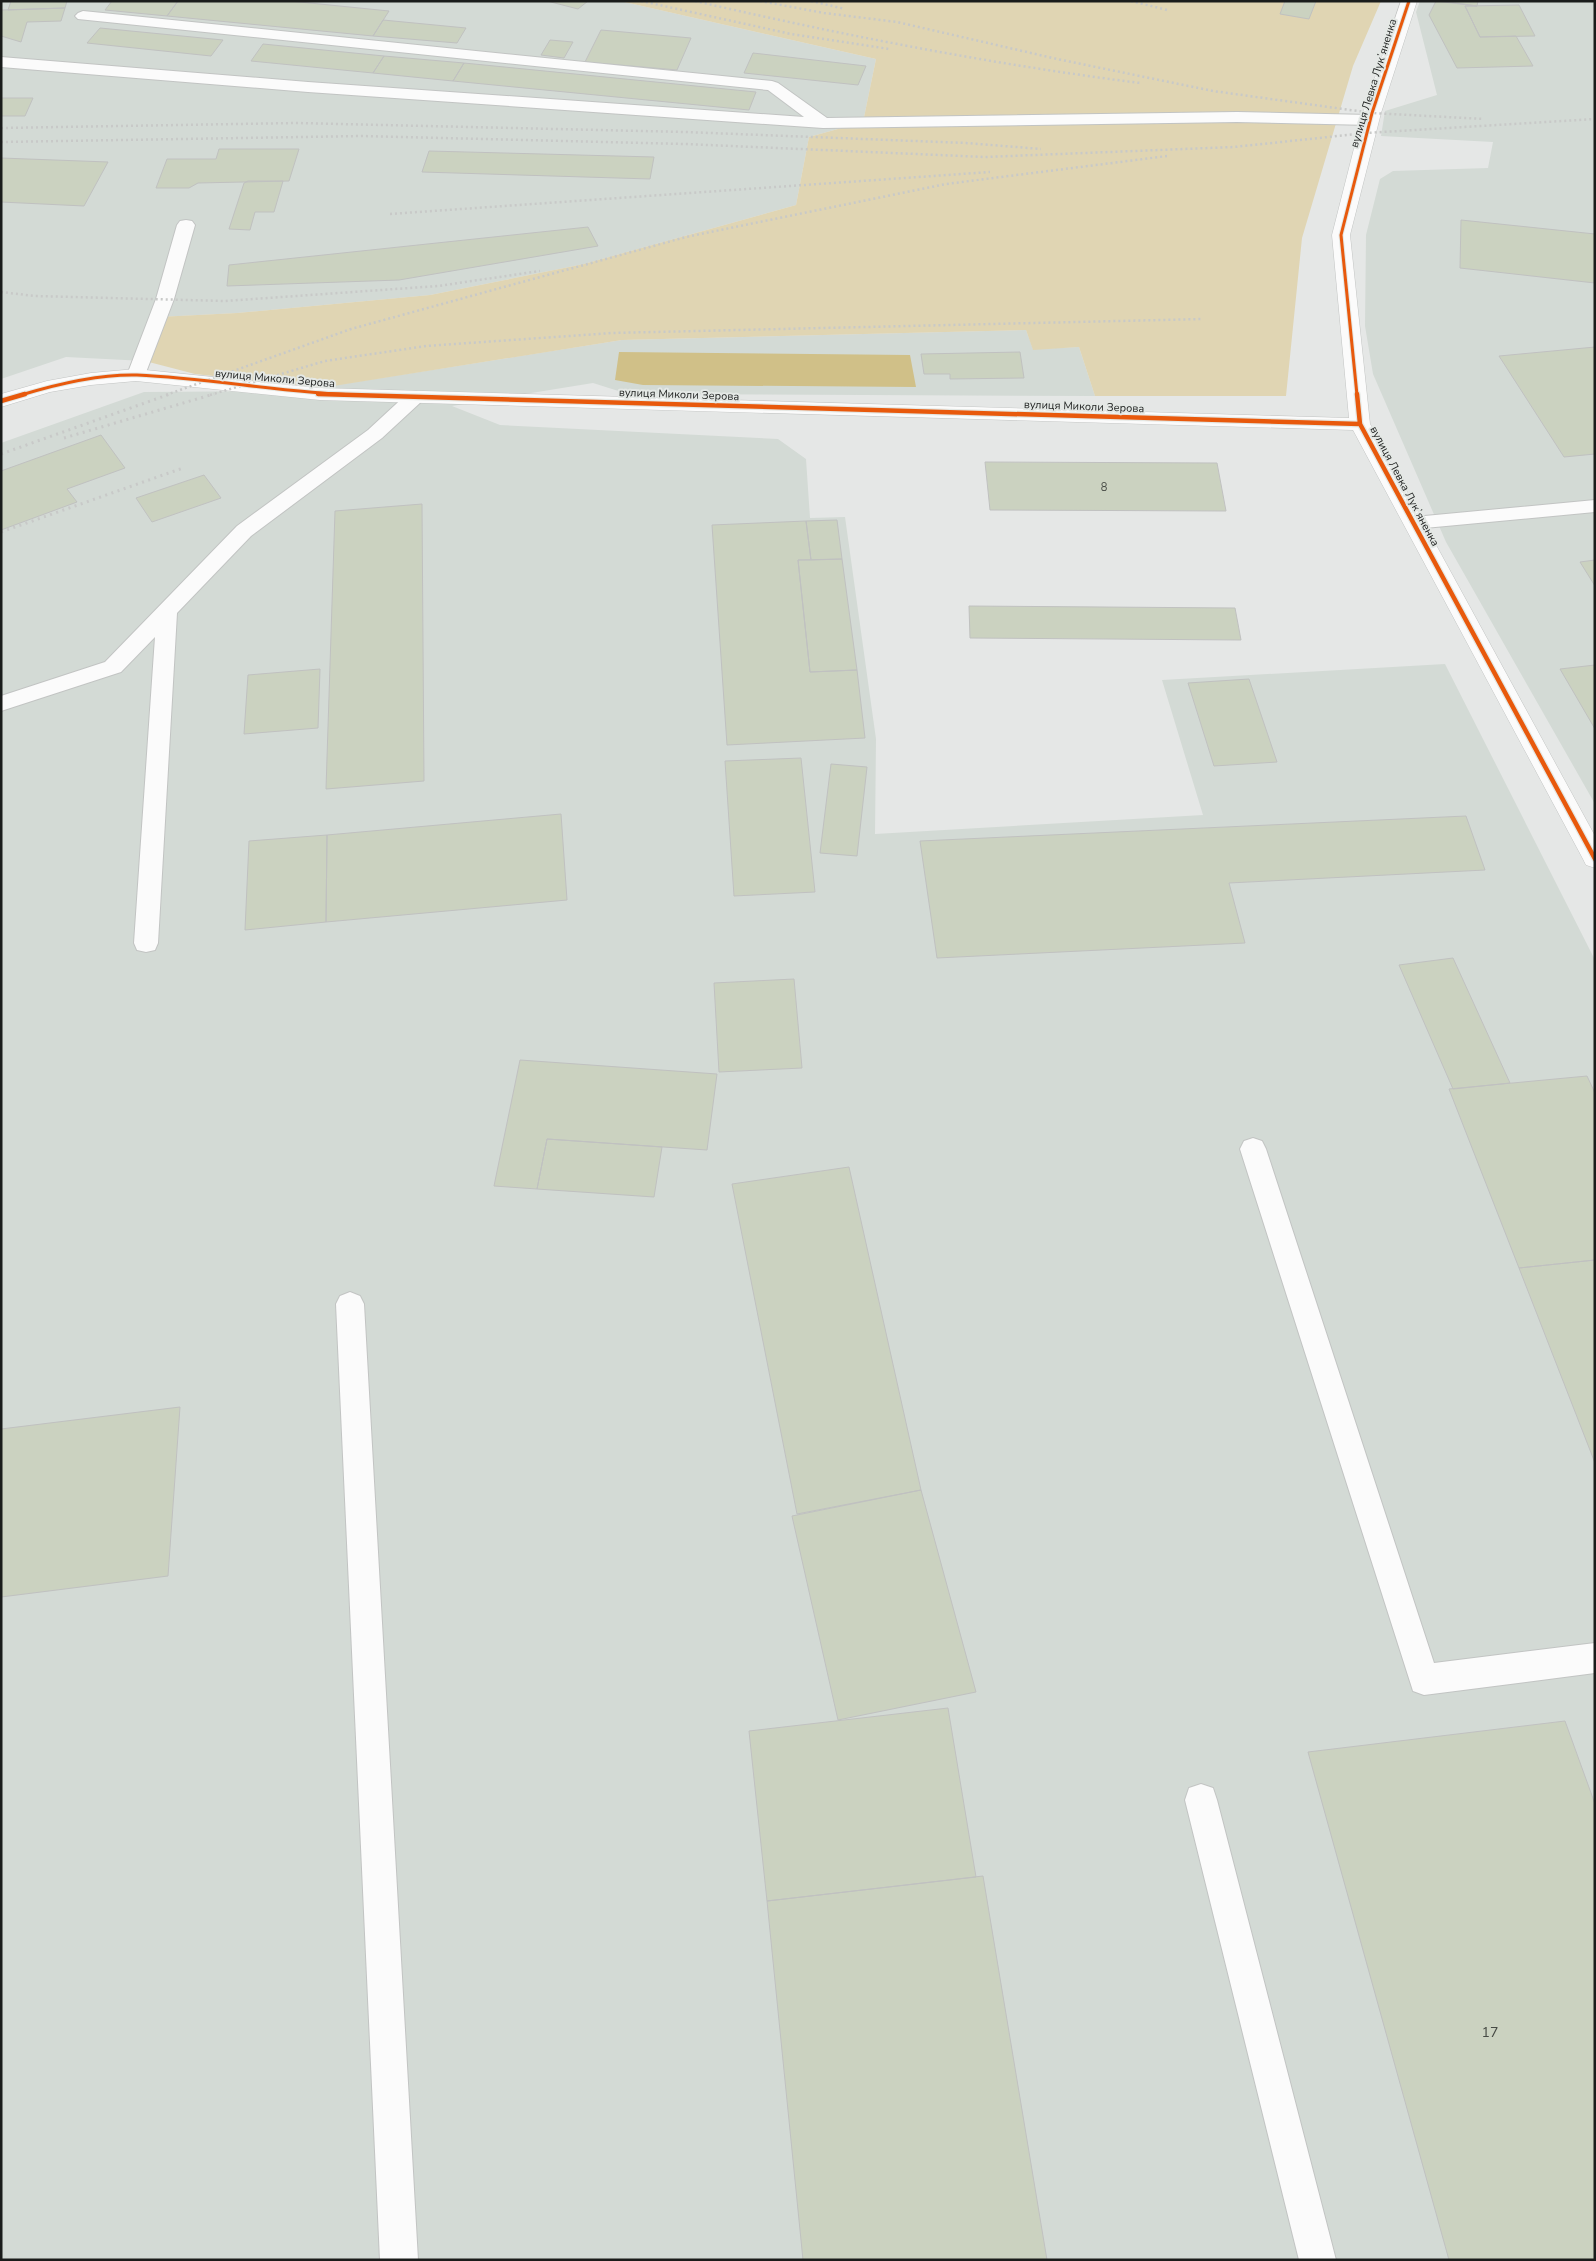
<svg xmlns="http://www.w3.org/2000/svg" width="1596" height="2261" viewBox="0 0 1596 2261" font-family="'Nunito Sans',sans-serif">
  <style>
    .built { fill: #d3dad5 }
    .green { fill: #e0d5b3 }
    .forest { fill: #d0c088 }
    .building { fill: #cbd2c0; stroke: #c0c1c0 }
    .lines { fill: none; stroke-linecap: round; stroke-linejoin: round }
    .lane-casing { stroke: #c2c4c3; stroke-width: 2 }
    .street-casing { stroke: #c2c4c3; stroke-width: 1 }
    .lane { fill: #fbfbfb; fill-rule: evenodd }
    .street { fill: #fbfbfb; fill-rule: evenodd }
    .rail-far1 { stroke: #c8c9c8; stroke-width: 2.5; stroke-dasharray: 2 3; stroke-linecap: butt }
    .rail { stroke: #c8c9c8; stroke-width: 3; stroke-dasharray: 2 4.5; stroke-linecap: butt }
    .cycleway-far1-casing { stroke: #e4e8e5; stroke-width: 5 }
    .cycleway-casing { stroke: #e4e8e5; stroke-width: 7 }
    .cycleway-far1 { stroke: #e8590c; stroke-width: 3 }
    .cycleway { stroke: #e8590c; stroke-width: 4.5 }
    .labels { text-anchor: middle; stroke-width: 4; stroke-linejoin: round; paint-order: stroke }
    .far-street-label { font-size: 11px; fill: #1a1c1b; stroke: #e4e8e5 }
    .number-label { font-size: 11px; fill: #464a44 }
    .near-number-label { font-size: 14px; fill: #464a44 }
  </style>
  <rect width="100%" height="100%" fill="#e5e7e6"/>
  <path class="built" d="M1 1H620L876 59 863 122 809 137 796 205 584 264 430 295 237 313 159 317 145 361 66 357 1 379Z
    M1420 1H1595V804L1446 542 1373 374 1365 326 1366 235 1380 179 1393 171 1488 168 1493 142 1381 136 1385 111 1437 95 1416 12Z
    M1026 330 1033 349 1079 347 1095 396 628 394 593 383 452 406 500 425 778 439 806 459 810 518 845 517 876 739 875 834 1203 815 1162 680 1445 664 1595 960V2260H1V443L144 392 298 391 622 340Z"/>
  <path class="green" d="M620 1H1381L1353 66 1302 238 1286 396H1095L1079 347 1033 350 1026 330 622 340 321 388 195 374 145 361 158 317 237 313 430 295 584 264 796 205 809 137 863 122 876 59Z"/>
  <path class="forest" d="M619 352 910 355 916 387 643 385 615 380Z"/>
  <path class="building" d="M11 1H67L65 8 8 10Z
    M112 1H178L167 16 105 10Z
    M178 1H290L389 11 373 36 167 16Z
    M547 1H588L578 9Z
    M1285 1H1316L1309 19 1280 14Z
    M1436 1 1477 6H1465L1480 37 1516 36 1533 66 1457 68 1429 15Z
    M1442 1H1478L1477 6Z
    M1519 5 1535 36 1480 37 1465 6Z
    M65 8 61 21 27 22 21 42 1 36V10Z
    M383 20 466 28 457 43 373 36Z
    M100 28 223 40 211 56 87 43Z
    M601 30 691 38 677 70 585 62Z
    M550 40 573 42 564 58 541 55Z
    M263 44 384 56 373 73 251 61Z
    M753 53 866 66 858 85 744 73Z
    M384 56 464 63 453 81 373 73Z
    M464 63 756 92 749 110 453 81Z
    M1 98H33L25 116H1Z
    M219 149H299L289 181 198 183 189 188H156L167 159H216Z
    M429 151 654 157 650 179 422 172Z
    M1 158 108 162 84 206 1 202Z
    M248 181H283L274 212H255L250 230 229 229 244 183Z
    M1461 220 1595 234V283L1460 268Z
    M588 227 598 246 399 280 227 286 229 265Z
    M1595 347V454L1564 457 1499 356Z
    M1020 352 1024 378 950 379V374H924L921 354Z
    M101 435 125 468 67 489 77 502 1 530V471Z
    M985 462 1217 463 1226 511 990 510Z
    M204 475 221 498 152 522 136 498Z
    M422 504 424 781 326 789 335 511Z
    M837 520 842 559 811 560 806 521Z
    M806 521 811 560H798L810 672 857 670 865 738 727 745 712 525Z
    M842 559 857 670 810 672 798 560Z
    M1595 560V586L1580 562Z
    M969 606 1235 608 1241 640 970 638Z
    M1595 665V729L1560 669Z
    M320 669 318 728 244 734 248 675Z
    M1249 679 1277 762 1214 766 1188 683Z
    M801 758 815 892 734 896 725 761Z
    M831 764 867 767 857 856 820 853Z
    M561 814 567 900 326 922 327 835Z
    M1466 816 1485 870 1229 883 1245 943 937 958 920 841Z
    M327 835 326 922 245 930 249 841Z
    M1453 958 1510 1083 1453 1089 1399 965Z
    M794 979 802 1068 719 1072 714 983Z
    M520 1060 717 1074 707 1150 547 1139 537 1189 494 1186Z
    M1587 1076 1595 1093V1260L1519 1268 1449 1089Z
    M547 1139 662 1147 654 1197 537 1189Z
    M849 1167 921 1490 797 1514 732 1184Z
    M1595 1260V1463L1519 1268Z
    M180 1407 168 1576 1 1597V1429Z
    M921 1490 976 1692 838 1720 792 1516Z
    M948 1708 976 1877 767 1901 749 1731Z
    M1565 1721 1595 1804V2260H1449L1308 1752Z
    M983 1876 1047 2260H803L767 1901Z"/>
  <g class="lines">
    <defs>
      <path id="lane" d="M83 11 772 81 778 83 827 118 1237 112 1370 115 1376 116 1378 120 1376 124 1370 125 1237 122 823 128 308 92 1 67V57L308 82 804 117 768 90 78 19 75 16 78 13Z
        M186 220 192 221 195 225 174 299 145 375 143 379H129L127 375 156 299 177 225 180 221Z
        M415 391 422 393 425 397 422 401 382 438 251 536 177 613 158 943 155 950 146 952 137 950 134 943 155 637 121 672 1 711V696L105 662 237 526 368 430 408 393Z
        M1595 500V512L1414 529 1407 528 1404 523 1407 518 1414 517Z
        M1253 1138 1262 1141 1266 1149 1434 1663 1595 1643V1673L1424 1695 1413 1691 1240 1149 1244 1141Z
        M350 1292 360 1296 364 1304 418 2260H380L336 1304 340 1296Z
        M1201 1784 1213 1788 1217 1800 1336 2260H1299L1185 1800 1189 1788Z"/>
      <path id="street" d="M1401 1H1417L1381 113 1350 235 1370 424 1595 836V868L1586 865 1583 859 1353 430 320 400 136 381 91 385 50 392 1 407V394L47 381 91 373 136 369 320 388 1349 418 1332 235 1363 113Z"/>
    </defs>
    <use href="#lane" class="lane-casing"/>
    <use href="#street" class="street-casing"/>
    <use href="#lane" class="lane"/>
    <use href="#street" class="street"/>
    <path class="rail-far1" d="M641 1 791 34 889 49
      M695 1C842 35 990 64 1140 83
      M760 1 824 13 897 22 1057 59 1213 91 1372 113 1484 119
      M811 1 845 9
      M1131 1 1167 10
      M1 128 297 123 685 132 966 143 1041 149
      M1 142 362 136 685 144 985 157 1234 147 1366 133 1595 119
      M390 214 990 172
      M1 292 35 296 225 301 438 286 540 271
      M166 395 351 329 686 237 946 184 1167 156
      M210 395 325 361 426 346 612 333 1203 319"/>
    <path class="rail" d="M64 438 214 394
      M1 454 170 394
      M1 532 183 468"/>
    <defs>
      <path id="cycleway-far1" d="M21 395C57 384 99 374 137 375 210 378 282 393 355 395
        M1357 395 1341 235 1372 113 1409 1"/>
      <path id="cycleway" d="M318 394 1360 424
        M1357 394 1360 424 1595 859
        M1 401 25 394"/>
    </defs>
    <use href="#cycleway-far1" class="cycleway-far1-casing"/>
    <use href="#cycleway" class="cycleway-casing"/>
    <use href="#cycleway-far1" class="cycleway-far1"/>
    <use href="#cycleway" class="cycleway"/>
  </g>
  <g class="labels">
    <g class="far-street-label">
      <text transform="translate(1373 83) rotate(-73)" y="4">вулиця Левка Лукʼяненка</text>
      <text transform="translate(275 378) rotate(5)" y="4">вулиця Миколи Зерова</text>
      <text transform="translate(679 394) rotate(2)" y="4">вулиця Миколи Зерова</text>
      <text transform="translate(1084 406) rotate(2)" y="4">вулиця Миколи Зерова</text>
      <text transform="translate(1405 486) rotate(62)" y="4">вулиця Левка Лукʼяненка</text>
    </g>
    <g class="number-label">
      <text x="1104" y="491">8</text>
    </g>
    <g class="near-number-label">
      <text x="1490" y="2037">17</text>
    </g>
  </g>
  <rect width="1596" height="2261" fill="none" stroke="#1a1c1b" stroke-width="5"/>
</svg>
